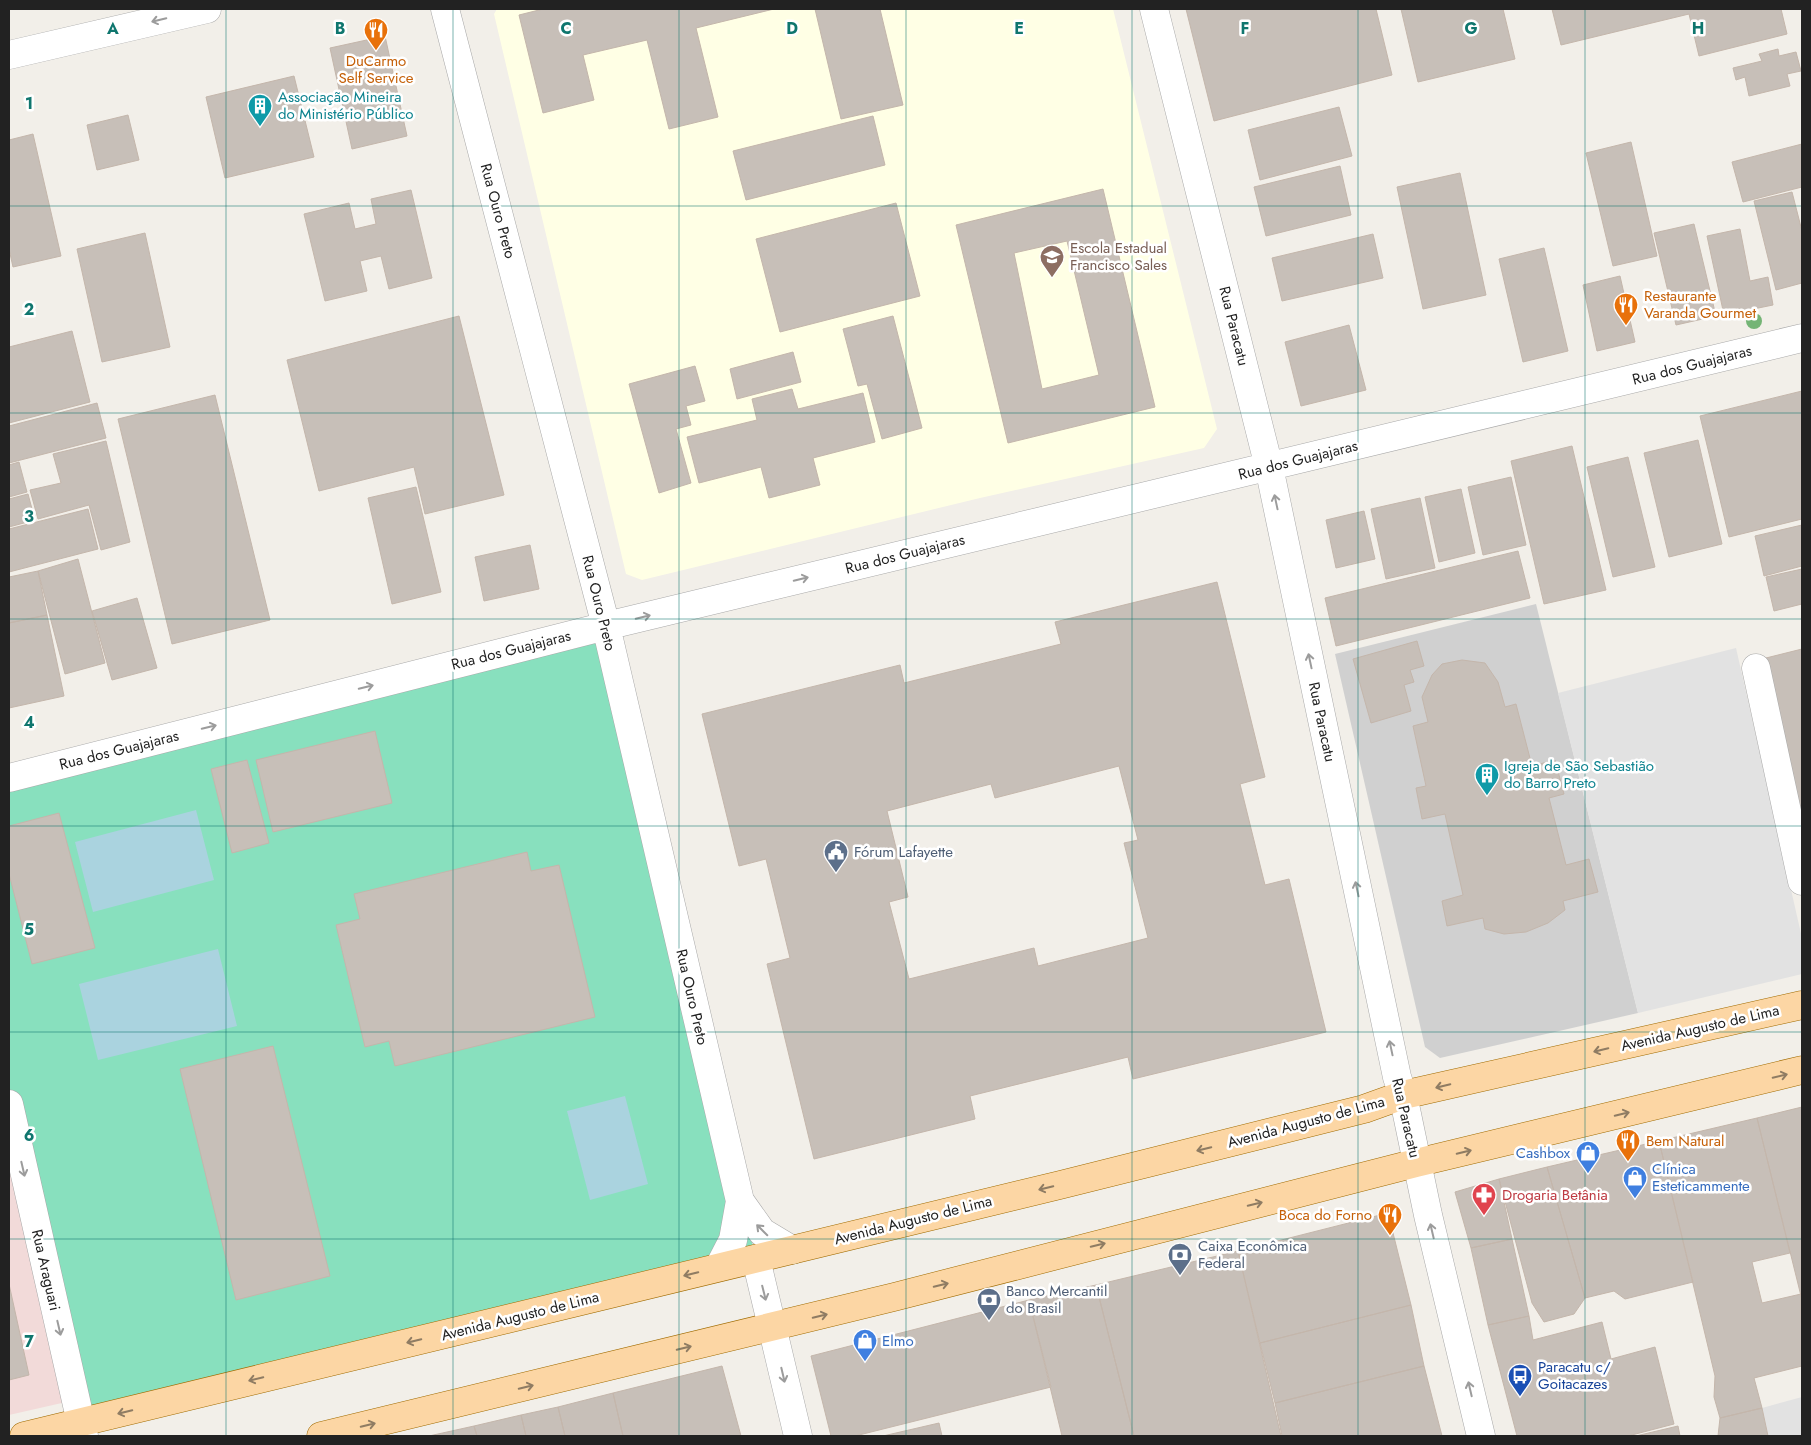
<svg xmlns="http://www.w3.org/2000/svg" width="1811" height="1445" viewBox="0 0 1811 1445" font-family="Jost,sans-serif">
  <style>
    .commercial { fill: #f2dad9 }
    .education { fill: #ffffe5 }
    .religious { fill: #d0d0d0 }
    .pitch { fill: #88e0be }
    .parking { fill: #e2e2e2 }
    .water { fill: #aad3df }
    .building { fill: #c7bfb8; stroke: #c4b6ab; fill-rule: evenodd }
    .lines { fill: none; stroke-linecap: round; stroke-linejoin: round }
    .minor-casing { stroke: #a9a9a9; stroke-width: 29 }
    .major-casing { stroke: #a06b00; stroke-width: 29 }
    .minor { stroke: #fff; stroke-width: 28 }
    .major { stroke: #fcd6a4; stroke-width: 28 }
    .tree { fill: #74b475 }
    .oneway { stroke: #9c9c9c }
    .oneway2 { stroke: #8f7c63 }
    .grid { fill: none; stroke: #0f766e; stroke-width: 1; stroke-opacity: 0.55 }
    .labels { text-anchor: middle; stroke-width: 5; stroke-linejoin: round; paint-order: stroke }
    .food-label { font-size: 15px; fill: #c56008; stroke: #fff; text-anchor: start }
    .culture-label { font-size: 15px; fill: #0d838f; stroke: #fff; text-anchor: start }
    .street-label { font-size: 15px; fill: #222; stroke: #fff }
    .education-label { font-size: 15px; fill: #785e54; stroke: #fff; text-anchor: start }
    .service-label { font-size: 15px; fill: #4e5e75; stroke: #fff; text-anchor: start }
    .shop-label { font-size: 15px; fill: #366cbe; stroke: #fff; text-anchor: start }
    .health-label { font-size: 15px; fill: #be3a42; stroke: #fff; text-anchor: start }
    .transit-label { font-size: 15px; fill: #164399; stroke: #fff; text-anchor: start }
    .grid-label { font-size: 16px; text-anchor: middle; font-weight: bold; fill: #0f766e; stroke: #fff; stroke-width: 5; stroke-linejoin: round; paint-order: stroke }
  </style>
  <rect width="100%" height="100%" fill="#f2efe9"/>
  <path class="commercial" d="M9 1104 75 1400 9 1415Z"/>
  <path class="education" d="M497 9H1113L1217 429 1204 448 980 498 642 580 626 574 494 14Z"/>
  <path class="religious" d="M1536 604 1638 1013 1440 1058 1425 1047 1335 654Z"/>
  <path class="pitch" d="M606 626 756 1259 81 1423 9 1104V778Z"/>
  <path class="parking" d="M1736 648 1802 938V974L1638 1013 1558 693Z
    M1802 1397V1436H1768L1762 1408Z"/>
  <path class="water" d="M196 810 214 880 93 912 75 842Z
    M218 949 237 1026 98 1060 79 984Z
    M625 1096 648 1184 590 1200 567 1111Z"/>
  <path class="building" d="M543 9H774L696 28 718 117 669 129 647 40 583 55 594 100 543 113 519 15Z
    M815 9H880L903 105 841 119Z
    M1186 9H1376L1392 75 1214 121Z
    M1401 9H1503L1515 59 1418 82Z
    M1552 9H1781L1787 34 1699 56 1689 14 1561 45Z
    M385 36 407 136 352 149 330 48Z
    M1778 49 1779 56 1796 52 1801 71 1787 74 1790 86 1749 96 1745 77 1736 80 1733 68 1762 61 1759 54Z
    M294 76 314 157 225 178 206 97Z
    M1339 107 1352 156 1260 180 1248 130Z
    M128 115 139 160 97 170 87 125Z
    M873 116 885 165 746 200 733 151Z
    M33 134 61 256 13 267 9 249V140Z
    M1631 142 1657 256 1613 266 1586 153Z
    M1802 144V187L1743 202 1732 162Z
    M1340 166 1351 215 1266 236 1254 187Z
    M1460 173 1486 295 1423 309 1397 187Z
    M1103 189 1155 407 1008 443 956 225ZM1067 241 1099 375 1042 389 1014 253Z
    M411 190 432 278 389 289 381 256 360 261 367 291 325 301 304 214 349 203 355 229 376 224 371 199Z
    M1792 192 1802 231V283L1776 290 1754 201Z
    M896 203 920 296 780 332 756 239Z
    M1694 224 1716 316 1676 325 1654 233Z
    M1740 229 1750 281 1768 277 1773 305 1724 315 1707 236Z
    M145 233 170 347 102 362 77 249Z
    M1373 234 1383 278 1282 301 1272 258Z
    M1544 248 1568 351 1523 362 1499 259Z
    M1620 276 1635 342 1597 351 1583 285Z
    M459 316 504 495 425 514 414 467 319 491 287 360Z
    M893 316 922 428 882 439 867 384 858 386 843 329Z
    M1349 325 1366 390 1301 406 1285 342Z
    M72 331 90 402 9 423V347Z
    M793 352 801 382 737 399 730 369Z
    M695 366 705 401 686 406 691 425 676 429 691 483 659 493 629 384Z
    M792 389 798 409 863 393 875 442 813 458 820 485 769 498 761 467 699 483 687 437 757 420 752 399Z
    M1802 391V519L1729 537 1700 416Z
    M215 395 270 620 172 644 118 419Z
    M97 403 106 438 9 463V426Z
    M1698 440 1722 544 1669 557 1644 453Z
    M106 441 130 542 101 550 89 505 38 519 30 490 61 483 53 454Z
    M1572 446 1606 590 1544 604 1511 461Z
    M1628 457 1655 567 1613 577 1587 467Z
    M19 462 27 492 9 497V465Z
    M1511 477 1526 545 1483 555 1468 487Z
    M416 487 441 592 392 604 368 498Z
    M1461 489 1475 553 1439 562 1425 497Z
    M28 494 35 520 9 527V499Z
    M1420 498 1435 568 1386 579 1371 509Z
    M88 509 98 549 9 572V529Z
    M1364 511 1375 559 1336 568 1326 520Z
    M1802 525V566L1764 576 1755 536Z
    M530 545 539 589 484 601 475 557Z
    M1518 551 1530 598 1336 646 1325 598Z
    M78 559 105 663 65 674 38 571Z
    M1802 569V604L1774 611 1766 577Z
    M38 571 47 615 9 623V577Z
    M1217 582 1265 777 1240 784 1265 885 1289 879 1326 1032 1133 1079 1128 1057 970 1096 975 1119 814 1159 767 964 790 958 766 859 739 866 702 714 900 665 904 683 1061 644 1055 622ZM1119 766 1138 840 1124 843 1148 938 1038 966 1034 948 909 979 889 902 908 897 887 811 991 784 995 798Z
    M137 598 157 668 112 680 92 611Z
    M47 615 64 696 9 708V623Z
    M1417 641 1424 666 1410 670 1414 682 1404 685 1411 711 1371 723 1353 659Z
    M1802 649V831L1762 659Z
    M1462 660 1485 663 1498 682 1505 707 1516 704 1532 766 1555 760 1564 794 1549 798 1566 865 1589 859 1598 892 1563 901 1565 910 1548 923 1526 932 1504 934 1485 929 1483 918 1447 926 1442 901 1463 895 1445 814 1422 819 1416 788 1426 786 1413 726 1428 722 1422 697 1432 675 1442 664Z
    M375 731 392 803 273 832 256 760Z
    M247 760 269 843 232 853 211 769Z
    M59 813 95 948 32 964 9 874V826Z
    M527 852 531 871 559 865 595 1017 395 1066 389 1041 365 1047 336 925 360 919 354 894Z
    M273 1046 330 1276 236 1300 180 1069Z
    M1802 1107V1300L1757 1118Z
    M1757 1118 1790 1253 1752 1262 1762 1303 1801 1294 1802 1366 1754 1378 1762 1408 1720 1418 1714 1397 1715 1376 1659 1141Z
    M1659 1141 1693 1282 1625 1299 1614 1291 1585 1298 1547 1167Z
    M1547 1167 1585 1298 1574 1314 1544 1322 1532 1303 1499 1179Z
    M1499 1179 1512 1239 1471 1248 1455 1192Z
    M1388 1213 1411 1305 1260 1343 1238 1251Z
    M1512 1239 1529 1316 1488 1325 1471 1248Z
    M1238 1251 1281 1436H1134L1096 1285Z
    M9 1284 29 1375 9 1380Z
    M1096 1285 1134 1436H1062L1029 1300Z
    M1029 1300 1051 1387 855 1436H831L811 1356Z
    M1411 1305 1424 1366 1275 1403 1260 1343Z
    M1529 1316 1533 1340 1602 1322 1611 1359 1655 1347 1674 1424 1628 1436H1517L1488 1325Z
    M722 1366 741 1436H623L613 1393Z
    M1424 1366 1442 1436H1282L1275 1403Z
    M613 1393 623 1436H565L558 1407Z
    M558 1407 565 1436H526L521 1415Z
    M1762 1408 1768 1436H1718L1720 1418Z
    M521 1415 526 1436H477L474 1426Z
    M939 1423 942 1436H883Z
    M474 1426 477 1436H429Z
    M1678 1426 1680 1436H1636Z"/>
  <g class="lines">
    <defs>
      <path id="minor" d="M445 9 606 626 740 1201 762 1232 792 1250
        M1154 9 1269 467 1397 1077 1403 1095 1428 1215 1481 1436
        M9 55 207 9
        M1756 668 1802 881
        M9 778 606 626 1802 338
        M9 1104 84 1436
        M756 1259 798 1436
        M719 1267 733 1240 740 1201"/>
      <path id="major" d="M24 1436 1060 1185 1364 1109 1403 1095 1802 1005
        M321 1436 894 1297 1416 1163 1802 1070"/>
    </defs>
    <use href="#minor" class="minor-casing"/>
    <use href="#major" class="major-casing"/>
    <use href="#minor" class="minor"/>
    <use href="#major" class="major"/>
  </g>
  <circle class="tree" cx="1754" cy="321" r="8"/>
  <defs><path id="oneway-shaft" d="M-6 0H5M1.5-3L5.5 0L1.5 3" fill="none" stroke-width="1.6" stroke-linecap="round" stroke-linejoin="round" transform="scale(1.25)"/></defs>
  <g class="oneway">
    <use href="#oneway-shaft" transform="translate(159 20) rotate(167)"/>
    <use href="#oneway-shaft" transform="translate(1276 502) rotate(-102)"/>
    <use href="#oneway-shaft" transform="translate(801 579) rotate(-14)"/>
    <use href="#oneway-shaft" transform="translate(643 617) rotate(-14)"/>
    <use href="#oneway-shaft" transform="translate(1310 661) rotate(-102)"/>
    <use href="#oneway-shaft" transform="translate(366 687) rotate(-14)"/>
    <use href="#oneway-shaft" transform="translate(209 727) rotate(-14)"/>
    <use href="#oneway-shaft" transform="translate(1357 889) rotate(-102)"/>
    <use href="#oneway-shaft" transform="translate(1391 1048) rotate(-102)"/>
    <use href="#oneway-shaft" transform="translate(23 1169) rotate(77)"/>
    <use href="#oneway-shaft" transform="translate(762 1230) rotate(-135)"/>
    <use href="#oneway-shaft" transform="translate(1432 1231) rotate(-103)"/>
    <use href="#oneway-shaft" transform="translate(764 1293) rotate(76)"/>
    <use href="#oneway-shaft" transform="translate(59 1328) rotate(77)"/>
    <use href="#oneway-shaft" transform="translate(783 1375) rotate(77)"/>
    <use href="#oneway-shaft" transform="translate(1470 1389) rotate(-103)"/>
  </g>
  <g class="oneway2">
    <use href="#oneway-shaft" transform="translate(1601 1050) rotate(167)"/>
    <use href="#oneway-shaft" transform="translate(1780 1076) rotate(-14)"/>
    <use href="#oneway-shaft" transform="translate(1443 1086) rotate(167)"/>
    <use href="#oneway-shaft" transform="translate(1622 1114) rotate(-14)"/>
    <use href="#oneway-shaft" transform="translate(1204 1149) rotate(166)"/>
    <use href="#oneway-shaft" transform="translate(1464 1152) rotate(-13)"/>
    <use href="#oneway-shaft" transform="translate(1046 1188) rotate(166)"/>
    <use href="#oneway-shaft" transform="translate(1255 1204) rotate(-14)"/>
    <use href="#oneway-shaft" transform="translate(1098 1245) rotate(-14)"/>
    <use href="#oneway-shaft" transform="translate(691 1274) rotate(166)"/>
    <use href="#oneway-shaft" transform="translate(941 1285) rotate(-14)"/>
    <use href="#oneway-shaft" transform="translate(820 1316) rotate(-14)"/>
    <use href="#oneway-shaft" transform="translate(414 1341) rotate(166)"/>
    <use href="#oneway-shaft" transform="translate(684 1348) rotate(-14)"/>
    <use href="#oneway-shaft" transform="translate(256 1379) rotate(166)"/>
    <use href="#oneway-shaft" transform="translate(526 1387) rotate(-14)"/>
    <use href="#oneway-shaft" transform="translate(125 1412) rotate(166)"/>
    <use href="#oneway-shaft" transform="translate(368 1425) rotate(-14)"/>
  </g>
  <path class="grid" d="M226 9V1436M453 9V1436M679 9V1436M906 9V1436M1132 9V1436M1358 9V1436M1585 9V1436M9 206H1802M9 413H1802M9 619H1802M9 826H1802M9 1032H1802M9 1239H1802"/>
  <defs>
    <symbol id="restaurant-pin" viewBox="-11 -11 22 30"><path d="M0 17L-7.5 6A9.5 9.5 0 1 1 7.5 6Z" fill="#e8710a" stroke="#fff"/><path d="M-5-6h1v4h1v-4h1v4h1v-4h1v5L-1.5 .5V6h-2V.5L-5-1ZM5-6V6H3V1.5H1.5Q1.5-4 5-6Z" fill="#fff"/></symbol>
    <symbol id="building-pin" viewBox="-11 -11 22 30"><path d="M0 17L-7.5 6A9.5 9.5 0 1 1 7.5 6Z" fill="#0f9aa8" stroke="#fff"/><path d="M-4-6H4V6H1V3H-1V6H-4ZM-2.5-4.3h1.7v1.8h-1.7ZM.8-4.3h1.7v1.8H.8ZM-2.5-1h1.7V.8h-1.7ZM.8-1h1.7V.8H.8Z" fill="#fff"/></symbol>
    <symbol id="school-pin" viewBox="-11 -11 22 30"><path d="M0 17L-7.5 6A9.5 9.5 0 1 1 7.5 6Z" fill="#8d6e63" stroke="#fff"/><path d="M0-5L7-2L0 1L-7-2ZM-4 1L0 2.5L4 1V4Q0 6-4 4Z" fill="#fff"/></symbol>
    <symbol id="civic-pin" viewBox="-11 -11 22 30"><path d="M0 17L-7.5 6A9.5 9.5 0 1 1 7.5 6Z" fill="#5c6f8a" stroke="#fff"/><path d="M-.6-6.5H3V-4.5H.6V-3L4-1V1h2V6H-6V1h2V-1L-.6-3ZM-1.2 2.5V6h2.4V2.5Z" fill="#fff"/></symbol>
    <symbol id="shop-pin" viewBox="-11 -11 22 30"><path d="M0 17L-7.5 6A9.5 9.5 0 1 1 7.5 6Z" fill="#3f7fe0" stroke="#fff"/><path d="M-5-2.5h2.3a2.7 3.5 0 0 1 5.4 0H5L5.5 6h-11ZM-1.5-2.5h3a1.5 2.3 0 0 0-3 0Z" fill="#fff"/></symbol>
    <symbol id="pharmacy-pin" viewBox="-11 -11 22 30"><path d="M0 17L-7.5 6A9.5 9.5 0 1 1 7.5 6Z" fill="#e0444e" stroke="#fff"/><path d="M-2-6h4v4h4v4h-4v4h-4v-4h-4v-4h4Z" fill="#fff"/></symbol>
    <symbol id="bank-pin" viewBox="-11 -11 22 30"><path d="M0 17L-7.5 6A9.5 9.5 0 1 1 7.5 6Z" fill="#5c6f8a" stroke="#fff"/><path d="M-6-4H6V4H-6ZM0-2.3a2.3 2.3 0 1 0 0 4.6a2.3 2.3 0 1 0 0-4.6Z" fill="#fff"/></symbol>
    <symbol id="bus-pin" viewBox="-11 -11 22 30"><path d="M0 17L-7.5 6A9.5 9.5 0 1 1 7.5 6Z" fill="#1a4fb4" stroke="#fff"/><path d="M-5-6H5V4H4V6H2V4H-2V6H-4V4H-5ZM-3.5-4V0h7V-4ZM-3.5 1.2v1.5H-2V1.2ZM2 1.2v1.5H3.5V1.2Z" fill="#fff"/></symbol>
  </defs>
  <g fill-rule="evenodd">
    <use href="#restaurant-pin" x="362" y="16" width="28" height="38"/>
    <use href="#building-pin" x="246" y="92" width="28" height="38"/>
    <use href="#school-pin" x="1038" y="243" width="28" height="38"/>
    <use href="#restaurant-pin" x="1612" y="291" width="28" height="38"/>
    <use href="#building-pin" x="1473" y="761" width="28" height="38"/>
    <use href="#civic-pin" x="822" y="838" width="28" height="38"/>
    <use href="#restaurant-pin" x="1614" y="1127" width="28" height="38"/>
    <use href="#shop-pin" x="1574" y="1139" width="28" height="38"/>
    <use href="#shop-pin" x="1621" y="1164" width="28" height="38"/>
    <use href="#pharmacy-pin" x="1470" y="1181" width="28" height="38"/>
    <use href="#restaurant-pin" x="1376" y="1201" width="28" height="38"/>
    <use href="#bank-pin" x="1166" y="1241" width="28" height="38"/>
    <use href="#bank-pin" x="975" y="1286" width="28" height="38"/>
    <use href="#shop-pin" x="851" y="1327" width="28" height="38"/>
    <use href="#bus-pin" x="1506" y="1362" width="28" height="38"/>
  </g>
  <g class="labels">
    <g class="food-label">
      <text x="376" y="66" text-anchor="middle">DuCarmo<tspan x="376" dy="17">Self Service</tspan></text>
      <text x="1644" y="301">Restaurante<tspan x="1644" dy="17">Varanda Gourmet</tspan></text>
      <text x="1646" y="1146">Bem Natural</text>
      <text x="1372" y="1220" text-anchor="end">Boca do Forno</text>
    </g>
    <g class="culture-label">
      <text x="278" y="102">Associação Mineira<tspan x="278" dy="17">do Ministério Público</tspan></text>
      <text x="1504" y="771">Igreja de São Sebastião<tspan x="1504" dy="17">do Barro Preto</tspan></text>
    </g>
    <g class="street-label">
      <text transform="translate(498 211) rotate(75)" y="5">Rua Ouro Preto</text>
      <text transform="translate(1234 326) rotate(76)" y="5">Rua Paracatu</text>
      <text transform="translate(1692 365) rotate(-14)" y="5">Rua dos Guajajaras</text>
      <text transform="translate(1298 460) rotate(-14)" y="5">Rua dos Guajajaras</text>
      <text transform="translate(905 554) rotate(-14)" y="5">Rua dos Guajajaras</text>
      <text transform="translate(599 603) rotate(76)" y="5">Rua Ouro Preto</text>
      <text transform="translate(511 650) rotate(-14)" y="5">Rua dos Guajajaras</text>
      <text transform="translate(1322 722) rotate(78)" y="5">Rua Paracatu</text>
      <text transform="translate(119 750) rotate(-14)" y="5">Rua dos Guajajaras</text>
      <text transform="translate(692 997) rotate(77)" y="5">Rua Ouro Preto</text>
      <text transform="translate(1700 1028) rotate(-13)" y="5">Avenida Augusto de Lima</text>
      <text transform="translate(1406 1118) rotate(77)" y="5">Rua Paracatu</text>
      <text transform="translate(1306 1122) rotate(-15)" y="5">Avenida Augusto de Lima</text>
      <text transform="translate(913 1220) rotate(-14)" y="5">Avenida Augusto de Lima</text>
      <text transform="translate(46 1270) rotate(77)" y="5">Rua Araguari</text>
      <text transform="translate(520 1316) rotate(-14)" y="5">Avenida Augusto de Lima</text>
    </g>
    <g class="education-label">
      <text x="1070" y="253">Escola Estadual<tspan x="1070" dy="17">Francisco Sales</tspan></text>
    </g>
    <g class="service-label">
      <text x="854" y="857">Fórum Lafayette</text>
      <text x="1198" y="1251">Caixa Econômica<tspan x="1198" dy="17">Federal</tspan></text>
      <text x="1006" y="1296">Banco Mercantil<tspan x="1006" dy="17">do Brasil</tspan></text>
    </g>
    <g class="shop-label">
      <text x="1570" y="1158" text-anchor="end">Cashbox</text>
      <text x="1652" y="1174">Clínica<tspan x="1652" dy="17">Esteticammente</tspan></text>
      <text x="882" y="1346">Elmo</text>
    </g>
    <g class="health-label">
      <text x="1502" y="1200">Drogaria Betânia</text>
    </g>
    <g class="transit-label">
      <text x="1538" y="1372">Paracatu c/<tspan x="1538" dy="17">Goitacazes</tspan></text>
    </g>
  </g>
  <g class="grid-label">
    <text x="113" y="34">A</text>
    <text x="340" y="34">B</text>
    <text x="566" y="34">C</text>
    <text x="792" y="34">D</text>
    <text x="1019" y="34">E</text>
    <text x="1245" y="34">F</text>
    <text x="1471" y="34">G</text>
    <text x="1698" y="34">H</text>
    <text x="29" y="109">1</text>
    <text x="29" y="315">2</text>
    <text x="29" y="522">3</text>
    <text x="29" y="728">4</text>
    <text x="29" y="935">5</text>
    <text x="29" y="1141">6</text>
    <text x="29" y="1347">7</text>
  </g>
  <rect width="1811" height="1445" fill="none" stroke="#222222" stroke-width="20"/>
</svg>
